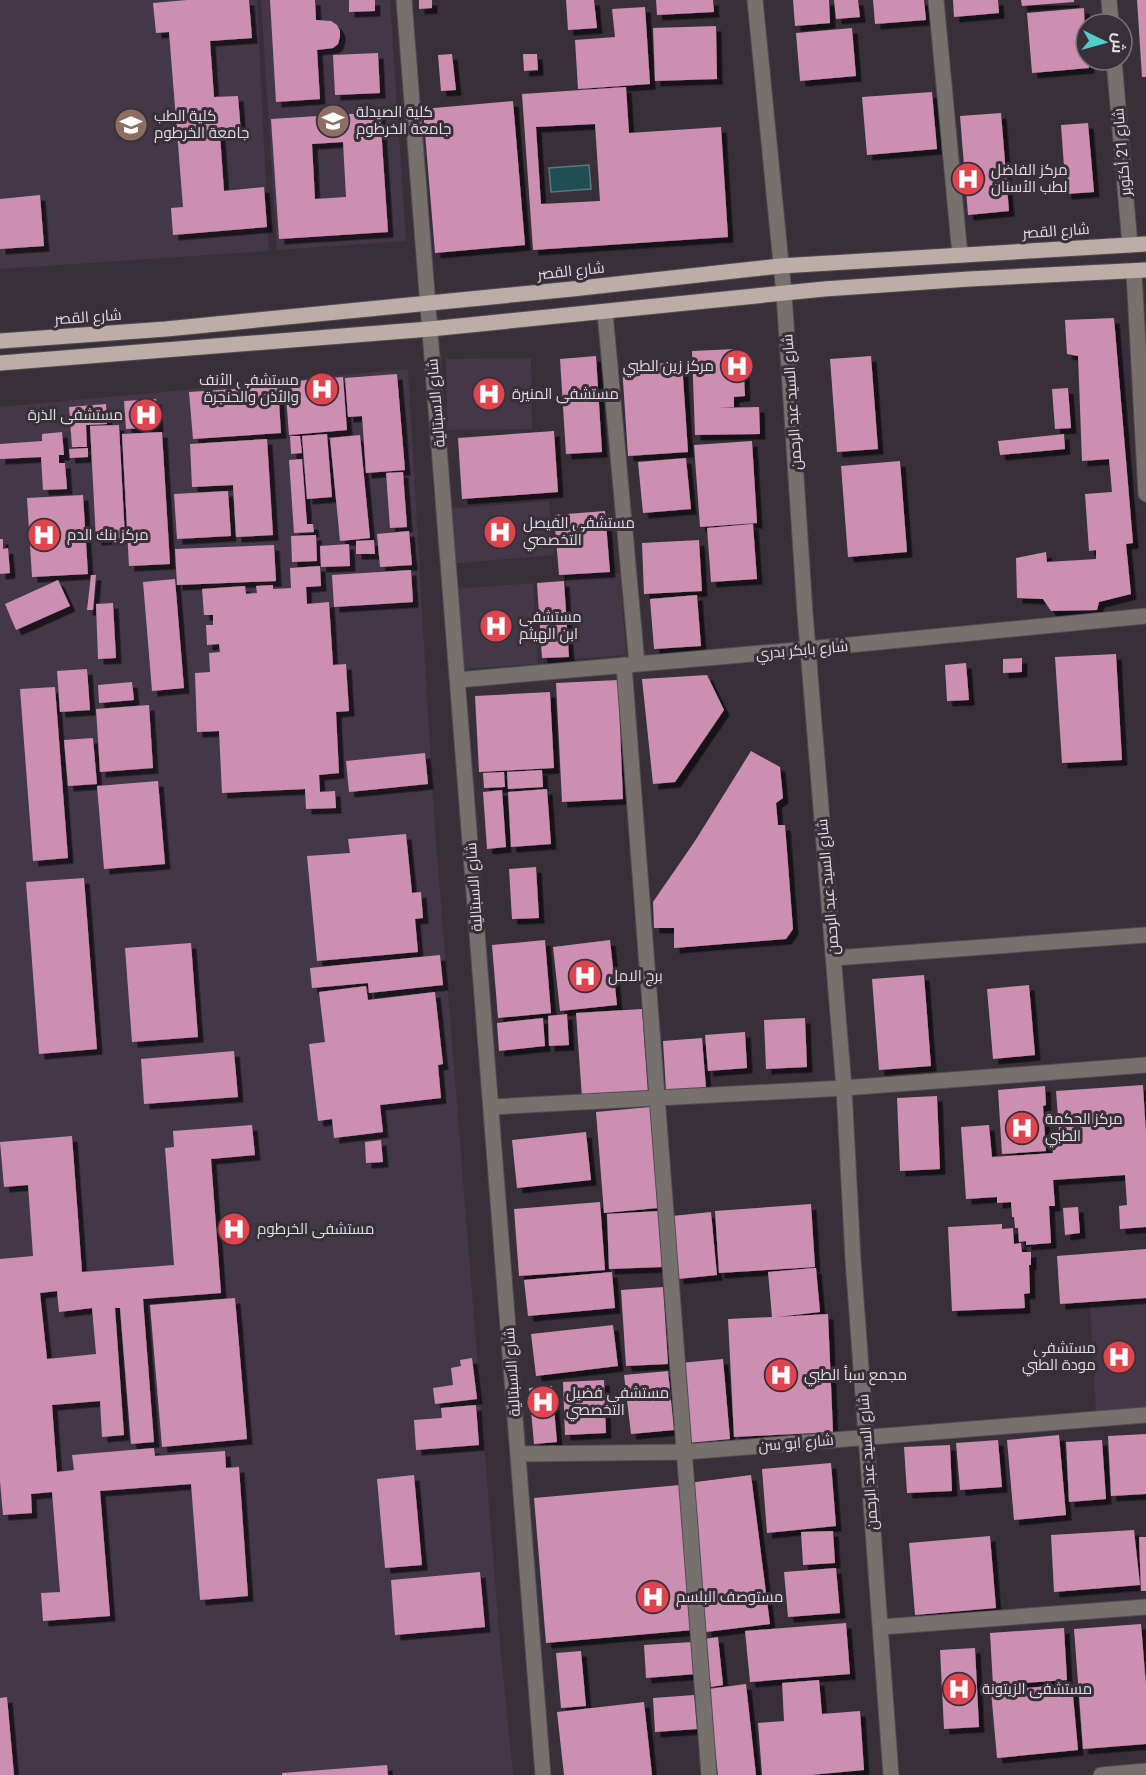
<svg xmlns="http://www.w3.org/2000/svg" width="1146" height="1775" viewBox="0 0 1146 1775" font-family="Roboto,Cairo,sans-serif">
  <style>
    .built { fill: #443747 }
    .water { fill: #1f4f55; stroke: #59797f; stroke-width: 1.5 }
    .building { fill: #cc8fb2; fill-rule: evenodd; filter: url(#shadow) }
    .lines { fill: none; stroke-linecap: round; stroke-linejoin: round }
    .minor-casing { stroke: #534b54; stroke-width: 17 }
    .major-casing { stroke: #534b54; stroke-width: 17 }
    .minor { stroke: #77716d; stroke-width: 15 }
    .major { stroke: #bcaea6; stroke-width: 15 }
    .labels { text-anchor: middle; stroke-width: 6; stroke-linejoin: round; paint-order: stroke }
    .poi-label { font-size: 15px; fill: #e1dbe2; stroke: #382f39; text-anchor: start }
    .street-label { font-size: 15px; fill: #e1dbe2; stroke: #382f39 }
  </style>
  <defs>
    <filter id="shadow"><feDropShadow dx="5.5" dy="5.5" stdDeviation="0" flood-color="#0009"/></filter>
  </defs>
  <rect width="100%" height="100%" fill="#382f39"/>
  <path class="built" d="M0 0H257L269 251 0 269Z
    M261 0H390L406 241 277 250Z
    M531 358 532 429 447 430 446 359Z
    M408 369 434 816 500 1643 513 1775H0V407Z
    M549 501 554 555 451 564 447 509Z
    M620 573 626 655 572 659 566 577Z
    M533 583 538 664 460 669 455 589Z
    M1146 1301V1410L1096 1413 1090 1304Z"/>
  <path class="water" d="M589 165 591 189 551 192 549 168Z"/>
  <path class="building" d="M187 0H249L252 38 210 41 214 97 238 96 241 133 220 135 224 191 264 187 267 227 173 235 171 208 183 207 169 32 156 33 153 3Z
    M270 0H315L316 20 331 21 337 25 340 31V37L338 44 333 48 317 50 320 99 276 102Z
    M349 0H375V11L349 12Z
    M419 0H432V8L419 9Z
    M566 0H594L597 28 568 30Z
    M656 0H713L714 12 657 15Z
    M793 0H829L830 23 795 26Z
    M834 0H858L860 17 836 19Z
    M873 0H924L926 20 875 24Z
    M953 0H998L999 13 954 17Z
    M1021 0H1074V2L1022 6Z
    M1137 0H1146V77H1142Z
    M645 7 650 84 578 89 575 40 615 37 612 9Z
    M1084 8 1086 60H1088L1089 68 1032 73 1027 13Z
    M716 26 717 79 655 81 653 28Z
    M852 28 856 76 800 81 796 33Z
    M378 53 380 93 335 95 333 55Z
    M452 54 456 90 441 91 438 55Z
    M523 54H537L538 70 524 71Z
    M626 87 629 133 721 127 728 237 533 250 522 94ZM595 124 600 201 541 204 536 127Z
    M932 92 937 149 867 155 862 97Z
    M513 101 525 245 435 253 423 109Z
    M380 112 388 232 279 239 271 119ZM343 142 346 197 315 199 312 144Z
    M1001 113 1009 211 968 215 960 116Z
    M1088 123 1094 192 1066 194 1061 125Z
    M40 195 44 246 0 249V199Z
    M1114 318 1133 543 1126 544 1131 594 1099 602 1097 610 1051 611 1043 599 1017 598 1016 558 1046 552 1047 562 1096 559V550L1089 551 1085 494 1112 492 1109 459 1082 461 1078 356 1067 354 1065 320Z
    M736 349V357H743L745 396 734 397V407L717 408 759 407 760 434 695 435 692 351Z
    M596 356 602 452 566 454 560 359Z
    M871 356 878 449 837 452 830 359Z
    M682 362 688 452 628 456 622 366Z
    M397 374 405 470 366 473 362 416 348 417 345 378Z
    M343 377 347 430 289 435 285 382Z
    M278 386 281 433 193 439 189 392Z
    M1068 388 1071 428 1055 429 1052 389Z
    M156 399 158 427 126 429 124 401Z
    M106 404 107 424 86 425 87 447H72L69 407Z
    M119 425 125 538 96 540 90 426Z
    M554 431 558 492 462 499 458 438Z
    M62 432 64 455H59V463H65L67 489 43 490 41 457 0 459V444L42 441V434Z
    M162 432 170 564 129 566 122 434Z
    M327 434 332 497 307 499 302 436Z
    M1064 434 1065 449 1000 455 998 441Z
    M360 435 370 538 340 541 330 438Z
    M290 436H300L302 453 291 454Z
    M267 439 273 535 236 537 233 485 192 487 190 444Z
    M752 441 757 523 700 527 694 445Z
    M88 448V457L70 458 69 449Z
    M686 458 691 509 643 513 638 462Z
    M302 459 307 524H313L314 532 294 533 289 460Z
    M900 461 907 552 848 557 841 466Z
    M403 472 407 527 390 528 386 473Z
    M228 491 231 536 177 539 174 494Z
    M83 495 88 574 32 577 27 498Z
    M605 511 610 572 559 575 554 515Z
    M753 524 757 579 711 582 707 528Z
    M409 531 412 565 380 567 377 534Z
    M316 535 317 561 292 562 291 536Z
    M0 539H3V549L8 548 10 573 0 574Z
    M374 540 375 554H356V541Z
    M699 540 702 591 644 594 642 543Z
    M349 544 350 566 321 567 320 546Z
    M274 545 276 581 177 585 175 549Z
    M320 566 321 586 306 587 307 604 329 602 333 665 346 664 349 711 336 712 339 773 319 775 320 792 335 791 336 808 306 809 305 789 222 793 219 731 197 732 195 673 210 672 209 653 220 652 219 644 207 645 206 625H213V615H204L202 589 245 586 246 594 257 593 256 586 273 585V589L291 588 290 568Z
    M411 570 413 602 334 607 332 575Z
    M91 575H96L93 610H87Z
    M175 579 184 688 152 691 143 582Z
    M58 580 70 606 16 630 5 604Z
    M564 581 569 657 542 658 537 583Z
    M697 595 701 646 654 649 650 599Z
    M113 603 116 658 98 659 96 604Z
    M1116 654 1122 760 1062 763 1055 657Z
    M1022 658V672L1003 673V659Z
    M966 663 969 700 947 701 945 665Z
    M87 669 90 710 60 712 57 671Z
    M707 675 724 710 675 782 653 784 642 679Z
    M618 680 623 799 562 802 556 683Z
    M132 682 134 700 99 703 98 685Z
    M55 687 68 858 33 861 20 689Z
    M550 692 554 768 479 772 475 696Z
    M149 705 153 768 100 772 96 709Z
    M93 738 97 784 68 786 64 740Z
    M751 751 780 767 783 798 776 803 778 825H785L793 929 786 939 674 948V928H654L653 902 695 841Z
    M425 753 428 784 349 792 346 761Z
    M542 770 543 787 508 789 507 772Z
    M504 772 505 787 484 788 483 773Z
    M158 781 165 864 104 869 97 786Z
    M547 789 551 844 511 847 508 792Z
    M502 790 506 847 487 849 483 792Z
    M406 834 412 893 421 892 423 918 415 919 418 952 317 961 307 856 350 853 348 839Z
    M536 867 539 918 512 919 509 869Z
    M84 878 97 1049 39 1054 26 882Z
    M545 940 551 1013 498 1018 492 945Z
    M610 940 617 1005 560 1011 553 947Z
    M191 943 198 1037 132 1042 125 948Z
    M440 955 443 985 369 993 368 983 312 988 310 968Z
    M924 975 931 1066 879 1070 872 979Z
    M1029 985 1035 1055 993 1059 987 989Z
    M366 986 368 1000 435 992 443 1064 438 1065 441 1098 380 1105 383 1132 334 1138 332 1119 318 1121 309 1044 325 1042 319 992Z
    M642 1009 648 1094 582 1098 576 1013Z
    M567 1014 569 1045 549 1046 548 1016Z
    M543 1018 545 1046 499 1051 497 1023Z
    M805 1018 807 1067 766 1069 764 1020Z
    M745 1032 747 1068 708 1071 705 1035Z
    M702 1038 706 1088 666 1091 663 1041Z
    M234 1051 238 1097 144 1104 141 1059Z
    M1143 1085 1146 1134V1227L1120 1229 1119 1206 1127 1205 1125 1175 1053 1180 1055 1206H1049L1051 1243 1026 1245V1241L1019 1242 1018 1228H1015L1014 1217H1012L1011 1202 997 1203V1197L966 1199 961 1127 989 1125 992 1157 1053 1153 1051 1132 1059 1131 1056 1091Z
    M1045 1086 1046 1105 1043 1106 1046 1151 1002 1154 998 1090Z
    M937 1096 940 1169 900 1171 897 1098Z
    M650 1107 658 1208 604 1213 596 1112Z
    M252 1125 255 1155 211 1159 221 1293 143 1299 154 1442 131 1444 120 1308H115L124 1435 102 1437 100 1401 52 1405 57 1472 74 1470 72 1455 154 1448 155 1456 225 1451 226 1468 239 1467 248 1596 200 1600 191 1484 100 1491 110 1616 43 1621 41 1593 60 1592 52 1492 31 1494 32 1513 3 1515 0 1481V1259L33 1256 28 1185 4 1187 0 1142 72 1136 82 1272 174 1265 165 1148 174 1147 173 1131ZM57 1291 59 1312 92 1308 96 1354 47 1359 40 1293Z
    M586 1132 591 1180 517 1188 512 1140Z
    M381 1140 383 1162 366 1163 365 1142Z
    M600 1202 605 1270 519 1276 514 1209Z
    M811 1204 815 1267 719 1273 715 1211Z
    M1078 1207 1080 1233 1065 1235 1063 1208Z
    M659 1211 662 1267 609 1269 607 1214Z
    M711 1212 717 1275 678 1279 672 1216Z
    M1002 1224V1229L1013 1228 1014 1244 1021 1243 1022 1252H1031V1265H1029L1030 1293 1024 1294 1025 1308 952 1311 948 1227Z
    M1146 1249V1298L1060 1304 1057 1256Z
    M814 1268H816L820 1312 777 1317 828 1314 833 1432 734 1437 728 1319 772 1317 768 1272Z
    M612 1272 615 1308 528 1316 524 1280Z
    M663 1287 668 1364 626 1366 621 1290Z
    M235 1298 247 1439 162 1447 150 1305Z
    M613 1325 618 1366 536 1376 531 1334Z
    M472 1358 477 1399 435 1404 433 1388 453 1385 451 1368 461 1366 460 1360Z
    M723 1359 730 1439 687 1443 680 1363Z
    M668 1371 674 1430 631 1434 624 1375Z
    M604 1380 606 1433 565 1435 563 1382Z
    M552 1386 557 1442 534 1444 529 1388Z
    M476 1405 479 1445 416 1450 414 1420 442 1418 441 1408Z
    M1146 1434V1494L1111 1496 1108 1436Z
    M1059 1435 1066 1515 1014 1520 1007 1440Z
    M998 1440 1002 1487 960 1490 956 1443Z
    M1102 1440 1106 1499 1069 1502 1066 1442Z
    M950 1445 952 1491 907 1493 904 1447Z
    M831 1463 836 1526 767 1533 762 1469Z
    M414 1475 422 1565 385 1568 377 1479Z
    M751 1475 770 1624 706 1632 688 1483Z
    M680 1485 693 1630 546 1643 534 1498Z
    M1134 1530 1140 1585 1054 1592 1051 1535Z
    M833 1531 835 1563 803 1565 801 1532Z
    M990 1536 996 1608 915 1615 909 1543Z
    M1139 1537H1146V1591H1141Z
    M836 1568 840 1613 788 1617 784 1572Z
    M480 1572 485 1627 395 1635 391 1580Z
    M846 1623 850 1674 750 1682 745 1631Z
    M1141 1624 1146 1685V1744L1083 1749 1074 1629Z
    M1064 1628 1067 1680 993 1685 990 1633Z
    M718 1637 723 1685 711 1687 704 1639Z
    M693 1642 696 1674 646 1678 644 1645Z
    M975 1648 979 1727 944 1729 940 1650Z
    M581 1651 586 1706 561 1708 556 1653Z
    M819 1680 822 1714 860 1711 864 1770 810 1775H762L758 1723 784 1721 782 1683Z
    M746 1684 756 1775H718L708 1689Z
    M1072 1684 1078 1750 997 1758 991 1691Z
    M694 1695 697 1729 655 1732 653 1698Z
    M7 1697 14 1775H0V1698Z
    M644 1702 652 1775H564L557 1712Z
    M387 1765 388 1775H282V1773Z"/>
  <g class="lines">
    <defs>
      <path id="minor" d="M404 0 543 1775
        M755 0 784 294 805 613 844 1088 853 1259 891 1775
        M936 0 960 255
        M1109 0 1111 24
        M1114 60 1130 245
        M1134 272 1146 494
        M605 312 637 664
        M624 665 709 1775
        M458 680 808 649 1146 616
        M834 958 1146 935
        M491 1107 844 1088 1146 1065
        M518 1454 685 1452 1146 1415
        M881 1627 1146 1607
        M1101 1775 1146 1771"/>
      <path id="major" d="M0 341 166 329 572 289 780 266 1146 244
        M0 363 430 329 824 289 969 279 1146 270"/>
    </defs>
    <use href="#minor" class="minor-casing"/>
    <use href="#major" class="major-casing"/>
    <use href="#minor" class="minor"/>
    <use href="#major" class="major"/>
  </g>
  <defs>
    <symbol id="university-disc" viewBox="-11 -11 22 22"><circle r="9.5" fill="#8d6e63" stroke="#382f39"/><path d="M0-5L7-2L0 1L-7-2ZM-4 1L0 2.5L4 1V4Q0 6-4 4Z" fill="#fff"/></symbol>
    <symbol id="hospital-disc" viewBox="-11 -11 22 22"><circle r="9.5" fill="#e0444e" stroke="#382f39"/><path d="M-5-5h3v3.5h4V-5h3V5h-3V1.5h-4V5h-3Z" fill="#fff"/></symbol>
  </defs>
  <g fill-rule="evenodd">
    <use href="#university-disc" x="314" y="102" width="38" height="38"/>
    <use href="#university-disc" x="112" y="106" width="38" height="38"/>
    <use href="#hospital-disc" x="949" y="160" width="38" height="38"/>
    <use href="#hospital-disc" x="718" y="347" width="38" height="38"/>
    <use href="#hospital-disc" x="303" y="370" width="38" height="38"/>
    <use href="#hospital-disc" x="470" y="375" width="38" height="38"/>
    <use href="#hospital-disc" x="127" y="396" width="38" height="38"/>
    <use href="#hospital-disc" x="481" y="513" width="38" height="38"/>
    <use href="#hospital-disc" x="25" y="516" width="38" height="38"/>
    <use href="#hospital-disc" x="477" y="607" width="38" height="38"/>
    <use href="#hospital-disc" x="566" y="957" width="38" height="38"/>
    <use href="#hospital-disc" x="1003" y="1109" width="38" height="38"/>
    <use href="#hospital-disc" x="215" y="1210" width="38" height="38"/>
    <use href="#hospital-disc" x="1100" y="1338" width="38" height="38"/>
    <use href="#hospital-disc" x="762" y="1356" width="38" height="38"/>
    <use href="#hospital-disc" x="524" y="1383" width="38" height="38"/>
    <use href="#hospital-disc" x="634" y="1578" width="38" height="38"/>
    <use href="#hospital-disc" x="940" y="1670" width="38" height="38"/>
  </g>
  <g class="labels">
    <g class="poi-label">
      <text x="356" y="117">كلية الصيدلة<tspan x="356" dy="17">جامعة الخرطوم</tspan></text>
      <text x="154" y="121">كلية الطب<tspan x="154" dy="17">جامعة الخرطوم</tspan></text>
      <text x="991" y="175">مركز الفاضل<tspan x="991" dy="17">لطب الأسنان</tspan></text>
      <text x="714" y="371" text-anchor="end">مركز زين الطبي</text>
      <text x="299" y="385" text-anchor="end">مستشفى الأنف<tspan x="299" dy="17">والأذن والحنجرة</tspan></text>
      <text x="512" y="399">مستشفى المنيرة</text>
      <text x="123" y="420" text-anchor="end">مستشفى الذرة</text>
      <text x="523" y="528">مستشفى الفيصل<tspan x="523" dy="17">التخصصي</tspan></text>
      <text x="67" y="540">مركز بنك الدم</text>
      <text x="519" y="622">مستشفى<tspan x="519" dy="17">ابن الهيثم</tspan></text>
      <text x="608" y="981">برج الامل</text>
      <text x="1045" y="1124">مركز الحكمة<tspan x="1045" dy="17">الطبي</tspan></text>
      <text x="257" y="1234">مستشفى الخرطوم</text>
      <text x="1096" y="1353" text-anchor="end">مستشفى<tspan x="1096" dy="17">مودة الطبي</tspan></text>
      <text x="804" y="1380">مجمع سبأ الطبي</text>
      <text x="566" y="1398">مستشفى فضيل<tspan x="566" dy="17">التخصصي</tspan></text>
      <text x="676" y="1602">مستوصف البلسم</text>
      <text x="982" y="1694">مستشفى الزيتونة</text>
    </g>
    <g class="street-label">
      <text transform="translate(1122 152) rotate(-95)" y="5">شارع 21 أكتوبر</text>
      <text transform="translate(1056 231) rotate(-4)" y="5">شارع القصر</text>
      <text transform="translate(571 271) rotate(-6)" y="5">شارع القصر</text>
      <text transform="translate(88 317) rotate(-4)" y="5">شارع القصر</text>
      <text transform="translate(792 402) rotate(-94)" y="5">شارع السيد عبد الرحمن</text>
      <text transform="translate(436 403) rotate(-95)" y="5">شارع الاسبتالية</text>
      <text transform="translate(802 650) rotate(-5)" y="5">شارع بابكر بدري</text>
      <text transform="translate(474 887) rotate(-94)" y="5">شارع الاسبتالية</text>
      <text transform="translate(828 887) rotate(-95)" y="5">شارع السيد عبد الرحمن</text>
      <text transform="translate(512 1372) rotate(-94)" y="5">شارع الاسبتالية</text>
      <text transform="translate(796 1443) rotate(-5)" y="5">شارع ابو سن</text>
      <text transform="translate(868 1462) rotate(-94)" y="5">شارع السيد عبد الرحمن</text>
    </g>
  </g>
  <g transform="translate(1104 42) rotate(95)"><circle r="28" fill="#382f39" stroke="#7c747d" stroke-width="1.5"/>
  <path d="M0-4.5L10 22L0 15L-10 22Z" fill="#52cdcd"/>
  <text y="-9" font-size="16" font-weight="bold" text-anchor="middle" fill="#e1dbe2">ش</text>
  </g>
</svg>
